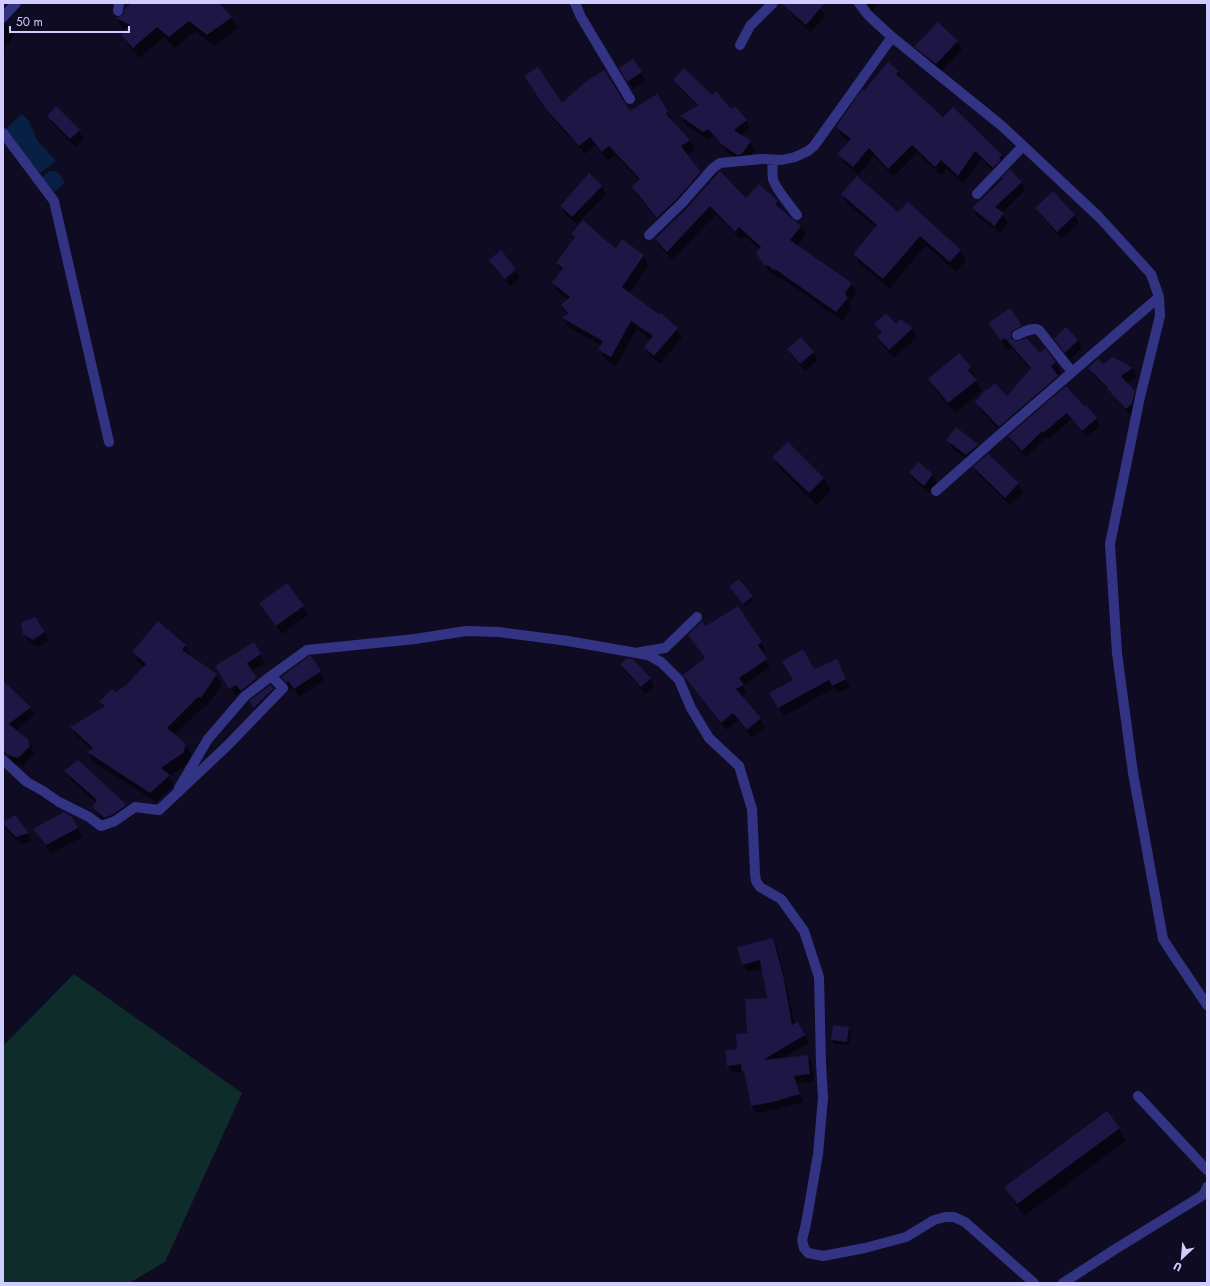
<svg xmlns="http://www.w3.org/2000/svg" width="1210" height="1286" viewBox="0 0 1210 1286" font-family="Jost,sans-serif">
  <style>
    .green { fill: #0e2c2a }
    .water { fill: #082044 }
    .shadow { fill: #0007 }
    .building { fill: #1e1644 }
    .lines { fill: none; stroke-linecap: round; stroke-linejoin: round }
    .minor { stroke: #333384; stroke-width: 10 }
  </style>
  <rect width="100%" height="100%" fill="#0f0b22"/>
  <path class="green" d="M74 974 242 1093 165 1262 129 1283H3V1046Z"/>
  <path class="water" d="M22 114 29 121 37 140 56 161 40 173 5 131 7 128Z
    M50 171H56L61 176 65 183 54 192 41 178Z"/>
  <path class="shadow" d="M132 3H218L232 18 238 28 214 46 195 31 175 48 163 37 140 58 129 46 123 35 127 31 123 29 117 19 124 16Z
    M794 3H814L820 8 825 16 811 32 793 17 789 9Z
    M865 3H880L873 11Z
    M938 23 958 42 962 50 941 72 920 55 916 47Z
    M3 24H5L10 28 14 36 3 50 6 54 3 57Z
    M633 60 646 80 633 89 620 68Z
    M888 63 898 72 903 81 943 118 1001 155 1007 164 998 177 981 159 963 184 947 169 941 175 917 153 893 177 874 156 858 175 844 163 839 154 849 142 842 136 837 127Z
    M674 80 712 97 746 120 750 128 741 136 750 142 755 150 747 162 742 163 727 152 713 136 708 139 686 125 681 117 698 106 679 88Z
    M531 86 562 104 630 112 667 111 673 121 672 122 690 141 695 150 687 155 700 172 706 181 663 226 638 196 633 187 640 181 615 155 608 161 595 145 585 154 552 118Z
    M49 116 79 131 84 139 75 147 53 124Z
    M589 175 602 187 606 195 577 224 565 214 561 206Z
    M1021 182 1025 190 1002 213 1008 222 999 234 995 228 994 229 977 216 973 208Z
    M759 185 777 202 783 211 801 226 806 235 797 246 851 284 857 293 849 302 852 307 842 321 780 277 779 279 772 273 771 274 757 253 760 250 745 236 741 240 716 214 673 260 661 248 656 239 687 208 746 200Z
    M842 194 898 214 960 250 966 260 956 272 926 245 889 289 860 264 854 254 876 228 848 204Z
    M1036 208 1075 215 1079 223 1062 239 1041 216Z
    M572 234 604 240 616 249 622 241 643 256 649 265 629 293 677 329 682 338 660 364 650 356 645 347 651 340 637 329 616 366 605 359 599 350 602 346 568 327 563 318 567 314 562 306 568 300 558 292 553 283 562 271 557 263 575 238Z
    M516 271 520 278 510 286 505 280Z
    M900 320 912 329 917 337 894 358 883 346 878 338 882 334 875 325H896Z
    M1021 326 1027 336 1016 341 1055 362 1061 372 1057 376 1060 381 1005 436 982 412 977 402 1007 397 1030 370 1011 347 1007 350 995 333Z
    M1055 339 1078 340 1082 348 1070 360Z
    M788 350 813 352 818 360 805 371 793 358Z
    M1113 358 1133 368 1137 376 1127 384 1134 392 1139 400 1131 417 1111 393 1094 376 1089 368 1103 365Z
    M970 367 976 378 975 379 982 390 955 413 935 390 929 379Z
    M1066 387 1083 408 1085 406 1096 419 1100 426 1087 437 1072 419 1048 439 1046 437 1026 457 1013 444 1009 437Z
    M948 440 973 441 982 454 971 463 952 448Z
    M988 455 1018 484 1023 492 1010 505 978 475 974 468Z
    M774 458 824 478 831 491 816 505 781 470Z
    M918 463 933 475 937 483 929 493 914 481 910 473Z
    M287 585 308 615 282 634 261 604Z
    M730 587 752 597 754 600 745 607Z
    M738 607 766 650 762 653 770 667 743 686 747 693 742 697 760 719 765 727 752 738 738 720 726 730 689 683 685 675 705 659 689 635 706 628Z
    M44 632 49 640 38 647 29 642 24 634Z
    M253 644 265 663 251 671 261 687 246 698 241 692 235 696 217 666Z
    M185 645 191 655 189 657 216 675 222 685 206 707 204 706 174 735 186 745 191 754 189 763 169 776 174 785 156 802 94 762 89 753 92 750 77 736 71 727 104 708 100 702 126 686 144 667 138 662 133 652Z
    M311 658 325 680 299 697 294 689 292 690 287 685 282 677Z
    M837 660 850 688 837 693 834 688 784 716 771 694 814 671Z
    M621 664 650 679 654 686 646 694 626 672Z
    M273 689 275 692 257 711 252 705Z
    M3 690 30 708 35 715 17 729 19 732 28 739 32 748 34 754 23 766 13 763 3 750Z
    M65 771 126 805 131 813 109 826 98 815 93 807 96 803 70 779Z
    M3 823 28 833 32 841 22 845 7 831Z
    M76 825 82 837 51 853 34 829Z
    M773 940 777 947 787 988 795 1025 797 1023 809 1043 781 1059 808 1056 812 1064 814 1082 797 1083 803 1102 778 1109 756 1113 752 1105 747 1079 743 1072 732 1073 728 1066 726 1051 738 1049 749 1034 768 998 763 968 747 972 742 964Z
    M848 1028 851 1032 849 1045 834 1044 832 1040Z
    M1119 1128 1126 1141 1024 1216 1012 1199 1005 1187Z"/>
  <path class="building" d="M131 3H219L232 17 207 35 189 21 169 37 157 27 133 48 121 35 130 25 116 18 123 15 125 9Z
    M781 3H825L806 25Z
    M938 22 958 41 936 64 914 47Z
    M633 59 642 72 627 82 619 68Z
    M888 62 899 71 896 74 943 117 953 107 1002 155 999 158 1001 160 993 168 975 151 958 176 941 160 935 167 912 145 888 169 869 148 853 167 837 154 851 139 836 127 862 89 864 91Z
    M538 67 562 103 584 83 604 70 630 111 657 94 668 111 666 114 690 140 681 146 701 172 677 199 657 218 632 187 640 179 609 146 602 152 590 137 579 146 546 109 524 76Z
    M684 68 712 95 716 91 731 109 735 106 747 120 734 130 751 141 742 154 737 155 721 144 708 129 703 132 680 116 698 105 673 80Z
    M56 106 80 130 70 139 47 116Z
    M1010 169 1022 182 995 207 1004 213 994 227 990 221 989 222 972 208 1003 179 1002 177Z
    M720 171 746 198 759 184 778 201 775 204 801 226 790 240 852 283 845 293 848 298 836 312 775 269 774 270 767 265 765 266 756 253 761 247 739 227 735 232 710 206 667 252 655 239 687 208Z
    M589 173 602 186 572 217 560 206Z
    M857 176 898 212 908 202 961 250 950 262 920 236 883 279 853 254 877 225 841 194Z
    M1053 191 1075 215 1057 232 1035 208Z
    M583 220 604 239 616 248 622 239 644 255 622 287 660 315 661 313 678 328 654 356 644 347 653 336 631 321 611 357 598 350 603 341 562 318 568 313 561 305 570 297 552 283 563 268 556 263 575 237 571 234Z
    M501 250 516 269 505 279 489 260Z
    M1010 308 1022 326 1012 331 1011 335V338L1017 341 1027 338 1040 353 1045 348 1056 362 1051 366 1058 376 999 427 975 402 986 389 987 390 995 383 1007 396 1031 368 1005 338 1001 341 988 323Z
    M886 313 896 324 900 319 913 328 889 350 877 337 882 333 874 324Z
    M1066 327 1078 340 1065 353 1054 339Z
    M801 337 814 352 800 364 787 349Z
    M959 353 971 367 968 370 977 380 948 403 928 379Z
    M1113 357 1133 368 1121 376 1135 391 1132 404 1126 409 1107 389 1108 388 1088 368 1098 359 1103 364Z
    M1066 386 1084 406 1086 405 1097 418 1082 431 1067 413 1043 433 1042 431 1022 451 1008 436Z
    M956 427 974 441 978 445 966 455 946 440Z
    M788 442 824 478 809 493 772 457Z
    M988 454 1019 483 1005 498 973 467Z
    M918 462 933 474 924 486 909 473Z
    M739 579 753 596 743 604 729 586Z
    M287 583 304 606 276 626 259 603Z
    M738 606 762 642 758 645 767 659 739 678 744 685 736 689 761 718 747 730 733 713 721 723 683 675 705 658 688 635 702 621 706 626Z
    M35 617 45 632 33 640 23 634 21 623Z
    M158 621 186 645 182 650 217 674 201 698 198 697 167 728 186 744 183 753 161 768 170 775 150 793 87 752 93 748 70 727 105 706 99 702 112 689 116 692 126 685 146 664 132 652Z
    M254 642 261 654 247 663 257 678 241 691 236 685 229 689 215 666Z
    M803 649 814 669 837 659 846 679 832 686 829 680 778 708 769 693 793 680 782 661Z
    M309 656H311L321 671 294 689 288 681 287 683 281 677Z
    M627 658 633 659 651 678 641 687 620 664Z
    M3 681 31 707 9 724 28 739 30 746 18 758 7 755 3 749Z
    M270 685 274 688 254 708 249 701Z
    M78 760 127 805 112 815 104 818 92 807 97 800 64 771Z
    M64 812 71 816 78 828 46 845 33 829Z
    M15 815 29 833 16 837 3 824V822Z
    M773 938 784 979 792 1025 798 1022 805 1035 763 1060 808 1055 810 1074 794 1076 800 1094 773 1102 751 1106 744 1071 742 1072 741 1064 727 1066 725 1050 737 1049 736 1034 747 1033 745 999 767 998 760 960 742 965 737 947Z
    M833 1025 849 1027 847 1042 831 1040Z
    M1107 1111 1120 1128 1017 1204 1004 1187Z"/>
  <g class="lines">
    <path class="minor" d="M575 3 581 17 630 99
      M859 3 868 15 892 37 1002 126 1099 217 1151 274 1159 297 1160 316 1140 397 1110 544 1117 653 1133 773 1163 939 1172 953 1207 1005
      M118 11 119 3
      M3 17 16 3
      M740 45 750 26 773 3
      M3 133 54 201 109 442
      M772 160C773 166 772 173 773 179 776 190 790 205 797 215
      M977 194 1023 146
      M649 235 682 203 713 168 720 163 762 159 782 160 795 157 808 151 814 146 892 37
      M1017 335C1024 332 1032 327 1039 330L1072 372
      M936 491 996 438 1159 297
      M640 652 665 648 697 617
      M3 760 27 782 43 791 59 802 89 817 101 826 115 821 135 807 159 810 227 746 283 688 271 676 307 650 415 639 466 631 499 632 568 641 648 655 661 662 679 680 691 708 709 738 739 766 752 809 755 873 756 881 760 887 781 899 804 931 819 977 821 1063 823 1098 818 1154 806 1224 802 1240 804 1248 808 1253 823 1256 865 1248 906 1237 934 1220 945 1217H954L965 1222 1034 1283
      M179 788 208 739 245 696 271 676
      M1138 1096 1207 1170
      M1063 1283 1117 1248 1200 1197 1204 1194 1207 1187"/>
  </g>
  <rect width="1210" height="1286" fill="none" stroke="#d0ccff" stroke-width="8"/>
  <g transform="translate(1182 1258) rotate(206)" stroke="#0f0b22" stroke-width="3" paint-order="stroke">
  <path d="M0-3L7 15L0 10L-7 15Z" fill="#d0ccff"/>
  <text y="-6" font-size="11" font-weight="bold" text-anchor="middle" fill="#d0ccff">U</text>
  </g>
  <path d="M10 26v6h119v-6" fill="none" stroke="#d0ccff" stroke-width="2"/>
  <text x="16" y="26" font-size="12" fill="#d0ccff" stroke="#0f0b22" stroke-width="3" paint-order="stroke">50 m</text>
</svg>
